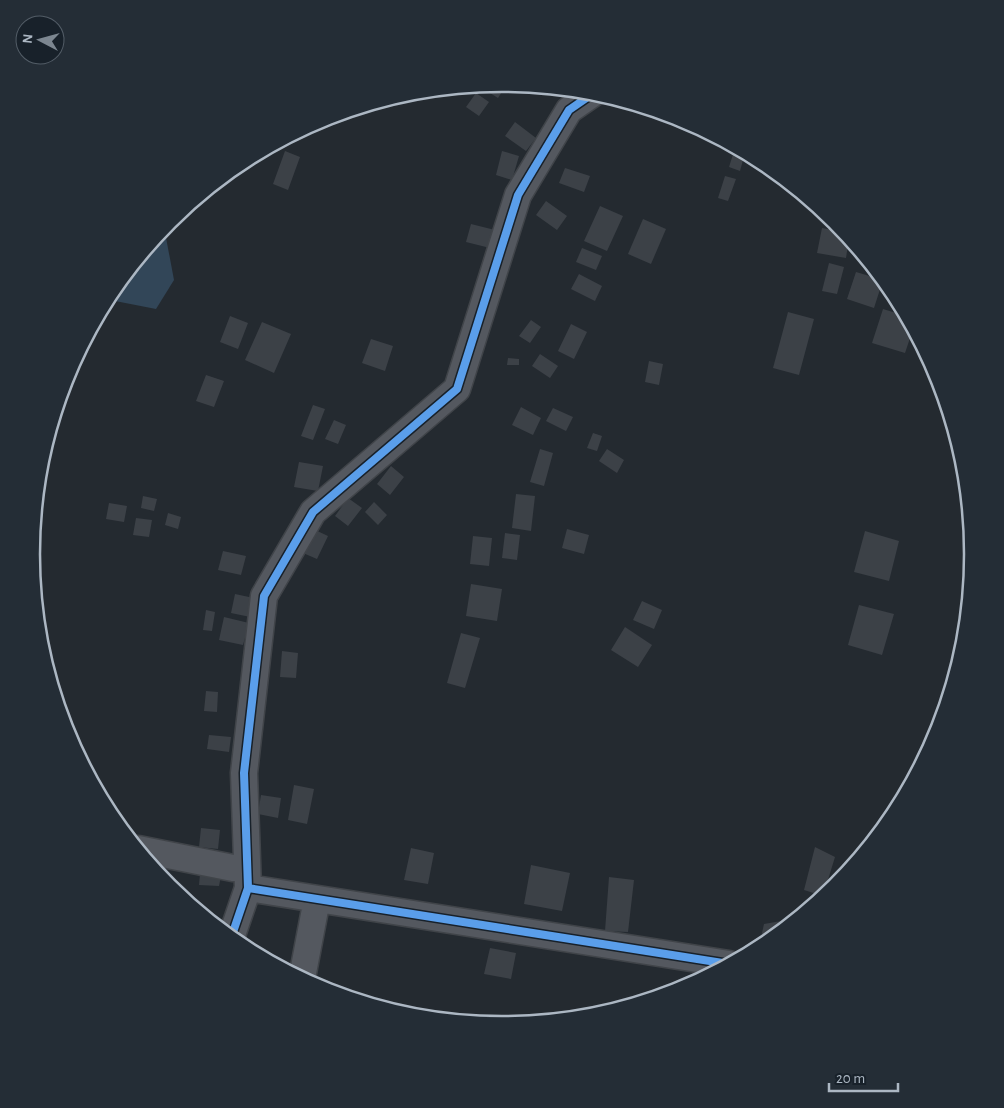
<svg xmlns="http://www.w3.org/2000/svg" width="1004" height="1108" viewBox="0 0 1004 1108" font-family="'Alegreya Sans',sans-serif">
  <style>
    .water { fill: #324658 }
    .building { fill: #3c4147 }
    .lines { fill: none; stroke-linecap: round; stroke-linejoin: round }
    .street-casing { stroke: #404449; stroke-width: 29 }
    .street { stroke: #54585f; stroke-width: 26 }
    .cycleway-casing { stroke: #18212a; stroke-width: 11 }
    .cycleway { stroke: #5a9eea; stroke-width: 8 }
    .rim { fill: none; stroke: #acb7c3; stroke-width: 2.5 }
  </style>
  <rect width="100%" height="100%" fill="#242a30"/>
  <path class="water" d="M164 227 174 280 156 309 110 300 108 298 111 292Z"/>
  <path class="building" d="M500 83 505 87 498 98 482 88 484 85Z
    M476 93 489 102 479 116 466 107Z
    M641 107 656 111 644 115Z
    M515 122 536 138 526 151 505 136Z
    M735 148 745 153 740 171 729 167Z
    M285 151 300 157 288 190 273 184Z
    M502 151 519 156 512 180 496 175Z
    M565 168 590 176 584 192 559 183Z
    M725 176 736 179 728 201 718 198Z
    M546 201 567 216 557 230 536 215Z
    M600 206 623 216 607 251 584 241Z
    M643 219 666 229 651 264 628 254Z
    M471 224 495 230 490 248 466 242Z
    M822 228 844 232 849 238 846 258 817 253Z
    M582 248 602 256 596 270 576 262Z
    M829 263 844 267 837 294 822 291Z
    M856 272 883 280 874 308 847 299Z
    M579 274 602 286 595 301 571 289Z
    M883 309 906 316 913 329 905 353 872 343Z
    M788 312 814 319 799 375 773 368Z
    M230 316 248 323 238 349 220 342Z
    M531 320 541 327 530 343 519 336Z
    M262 322 291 334 274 373 245 360Z
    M571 324 587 332 574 359 558 351Z
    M371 339 393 346 385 371 362 363Z
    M540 354 558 366 550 378 532 366Z
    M508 358 519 359V365H507Z
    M649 361 663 364 659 385 645 382Z
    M206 375 224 381 214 407 196 401Z
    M313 405 325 409 313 440 301 436Z
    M521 407 541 418 533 435 512 425Z
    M553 408 573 417 566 431 546 421Z
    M334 420 346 425 338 444 325 439Z
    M593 433 602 436 597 451 587 448Z
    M540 449 553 453 544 486 530 482Z
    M607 449 624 460 617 473 599 461Z
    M299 462 323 466 318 491 294 487Z
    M391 466 404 477 390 495 377 484Z
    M516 494 535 496 531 531 512 528Z
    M143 496 157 499 154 511 141 508Z
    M348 498 362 508 348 526 335 516Z
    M374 502 387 515 378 525 365 512Z
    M109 503 127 506 124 522 106 519Z
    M168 513 181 517 178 529 165 525Z
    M136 518 152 520 149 537 133 535Z
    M313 529 328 536 317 559 303 553Z
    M567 529 589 535 584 554 562 548Z
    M865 531 899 541 889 581 854 572Z
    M505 533 520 535 517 560 502 558Z
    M473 536 492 538 489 566 470 564Z
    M223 551 246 556 241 575 218 570Z
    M471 584 502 589 497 621 466 616Z
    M235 594 259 599 255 618 231 613Z
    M642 601 662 610 654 629 633 620Z
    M859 605 894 614 882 655 848 645Z
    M206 610 215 612 212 631 203 630Z
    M224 617 249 623 243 645 219 640Z
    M625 627 652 645 638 667 611 650Z
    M461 633 480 638 465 688 447 683Z
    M282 651 298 653 296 678 280 677Z
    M206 691 218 692 217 712 204 711Z
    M209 735 231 737 229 752 207 749Z
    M294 785 314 789 307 824 288 820Z
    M261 795 281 798 278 818 258 814Z
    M201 828 220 830 218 849 199 847Z
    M815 847 835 857 823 896 804 890Z
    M411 848 434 853 428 884 404 880Z
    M531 865 570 873 562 911 524 904Z
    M200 874 221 876 219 886 199 885Z
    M609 877 634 880 628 932 605 931Z
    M781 921 778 933 766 943 760 942 764 924Z
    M490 948 516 953 511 979 484 974Z"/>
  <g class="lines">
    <defs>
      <path id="street" d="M138 849 233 868
        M248 888 729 964
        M231 938 248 888 244 773 264 596 313 512 457 389 518 195 569 110 595 92
        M302 978 317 899"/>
    </defs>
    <use href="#street" class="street-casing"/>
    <use href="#street" class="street"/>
    <defs>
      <path id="cycleway" d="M248 888 729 964
        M231 938 248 888 244 773 264 596 313 512 457 389 518 195 569 110 595 92"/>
    </defs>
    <use href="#cycleway" class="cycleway-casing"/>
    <use href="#cycleway" class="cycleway"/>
  </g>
  <path d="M0 0H1004V1108H0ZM40 554a462 462 0 1 1 924 0a462 462 0 1 1-924 0Z" fill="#242d36" fill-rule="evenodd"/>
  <path class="rim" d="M40 554a462 462 0 1 1 924 0a462 462 0 1 1-924 0Z"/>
  <g transform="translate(40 40) rotate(276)"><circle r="24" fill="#18212a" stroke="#535d67"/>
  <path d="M0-4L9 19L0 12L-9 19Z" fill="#7c8690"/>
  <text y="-8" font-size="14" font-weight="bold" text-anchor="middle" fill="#acb7c3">N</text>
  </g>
  <path d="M829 1083v8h69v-8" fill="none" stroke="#acb7c3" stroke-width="2.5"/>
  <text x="836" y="1083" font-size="15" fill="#acb7c3" stroke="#18212a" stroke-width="4" paint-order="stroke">20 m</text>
</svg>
